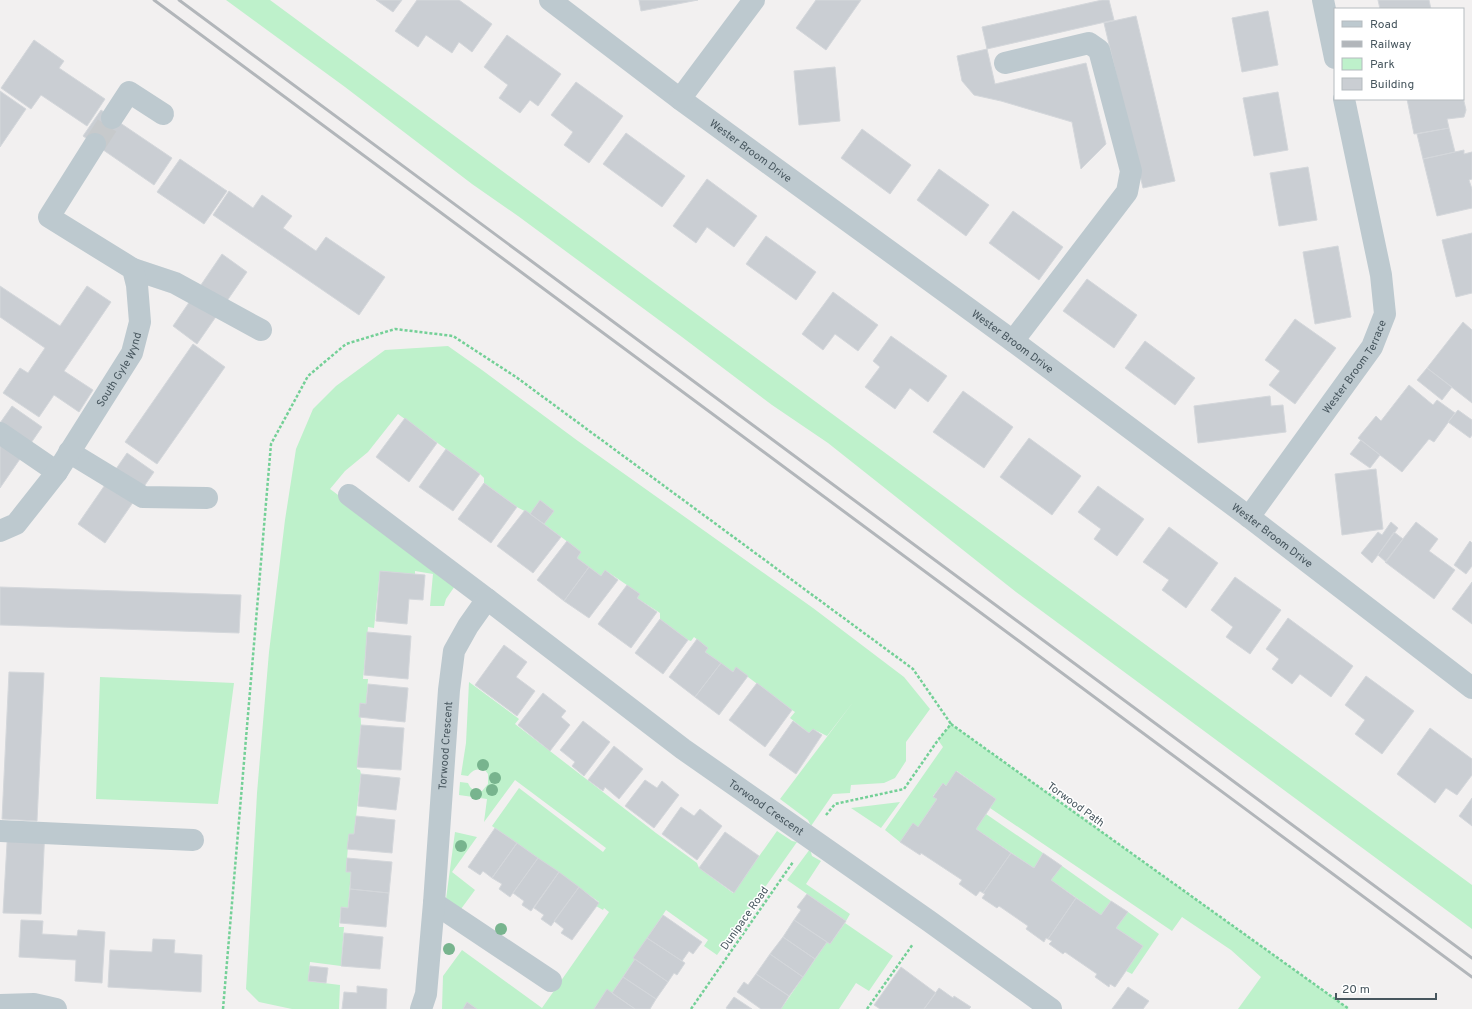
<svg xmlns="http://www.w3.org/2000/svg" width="1472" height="1009" viewBox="0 0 1472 1009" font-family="Overpass,sans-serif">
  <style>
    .green { fill: #bef1cb }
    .building { fill: #caced3; stroke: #d4d7db }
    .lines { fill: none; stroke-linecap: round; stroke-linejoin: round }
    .minor-tunnel { stroke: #c7cacc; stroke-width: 22; stroke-dasharray: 22 11; stroke-linecap: butt }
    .path { stroke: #74d097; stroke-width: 2.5; stroke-dasharray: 3 2; stroke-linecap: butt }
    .minor { stroke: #bdc9cf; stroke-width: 22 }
    .rail { stroke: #b2b6ba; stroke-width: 3 }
    .tree { fill: #78b48e }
    .labels { text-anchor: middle; stroke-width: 3; stroke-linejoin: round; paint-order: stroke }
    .street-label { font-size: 11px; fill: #47565e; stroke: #fff }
  </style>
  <rect width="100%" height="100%" fill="#f2f0f0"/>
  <path class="green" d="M226 0H270L1472 885V929L1016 592 828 443 772 405 682 337 518 216 472 184 345 87Z
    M448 346 482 370 578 441 813 608 904 677 930 709 906 742V761L895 778 884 783 851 785 850 793 833 794 811 826 808 820 780 799 854 701 827 736 813 729 809 733 790 718 795 712 792 710 736 668 733 672 705 652 708 648 694 637 691 641 688 640 660 619V613L637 598 640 594 605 570 601 576 577 558 581 552 544 524 554 511 540 501 530 514 517 507 484 483V478L480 474 398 414 368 452 345 471 330 489 457 583 446 599 444 606H430L433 574 415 571V575L380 571 374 628 368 627 363 679H368L366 704 360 703 361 725 357 769 360 770 361 774 354 834H349L346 871 351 872 348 908 341 907 339 927H344L341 966 310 962 308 981 340 985 339 1009H292L259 1002 246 989 257 793 269 652 285 520 296 449 313 409 336 386 385 350Z
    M100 677 234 683 218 804 96 799Z
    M469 682 519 719 515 724 656 833 697 863 699 868 733 893 777 831 792 841 797 842 717 955 704 946 708 940 666 910 634 958 635 959 612 993 607 990 594 1009H477L467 1003 463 1009H442L443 976 462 950 542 1008 609 912 604 908 603 910 596 906 599 902 492 826 519 788 603 852 606 848 515 780 484 822 487 799 459 795 460 782 468 783C471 790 474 791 482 791L488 784V774L485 770C476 769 474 769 468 776L461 775 466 743Z
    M951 724 1349 1009H1238L1261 977 1231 950 1182 917 1172 931 990 808 996 799 957 771 946 786 943 783 933 796 937 799 918 827 913 824 900 842 885 830 943 747 938 740Z
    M900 802 881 828 851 808Z
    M986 814 1043 853 1034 868 976 829Z
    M455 832 477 837 452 872 475 890 461 909 446 899Z
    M810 849 812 856 821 861 806 884 850 914 846 921 787 880Z
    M1062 866 1111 901 1101 915 1051 880Z
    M1128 912 1159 934 1132 974 1126 971 1143 946 1116 928Z
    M845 923 893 956 869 991 856 983 839 1009H781L827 942 830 944Z"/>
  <path class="building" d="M376 0H402L393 12Z
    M417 0H459L492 24 472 52 459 42 452 53 426 35 418 47 395 31Z
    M639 0H698L641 11Z
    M816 0H861L826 50 796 28Z
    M1102 0H1109L1114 20 987 49 982 27Z
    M1378 0H1429L1431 9H1380Z
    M1268 11 1278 65 1242 72 1232 18Z
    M1136 16 1175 181 1143 188 1104 23Z
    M507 35 561 74 538 106 530 100 520 113 499 98 508 85 484 67Z
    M34 40 64 61 59 68 105 99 87 126 41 95 31 109 1 88Z
    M987 49 995 84 1086 63 1106 144 1081 169 1072 122 1001 101 974 95 962 81 957 56Z
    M835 67 840 121 799 125 794 71Z
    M576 82 623 116 589 163 564 145 573 132 551 115Z
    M0 91 26 109 0 147Z
    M1278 92 1288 150 1254 156 1243 98Z
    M1463 97 1466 110 1464 117 1447 119 1449 128 1414 134 1407 99H1463Z
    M101 110 172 158 154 185 83 136Z
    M1449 128 1455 152 1423 159 1417 134Z
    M862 129 911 165 890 194 841 158Z
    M626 133 685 176 662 207 603 164Z
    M1464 150V154L1472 152V179L1469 180 1472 189V208L1437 216 1423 159Z
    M180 159 227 191 204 224 157 192Z
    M1308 167 1317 220 1279 226 1270 173Z
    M939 169 989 205 966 236 917 200Z
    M707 179 757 216 734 247 707 227 696 243 673 226Z
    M229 191 253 208 262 195 292 216 283 228 316 251 326 237 385 277 359 315 213 215Z
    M1013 211 1063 247 1039 280 989 243Z
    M1472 233V293L1456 297 1442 240Z
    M766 236 816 272 796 300 746 264Z
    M1338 246 1351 317 1315 324 1303 252Z
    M222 254 247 272 197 344 173 326Z
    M1087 279 1137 315 1114 348 1063 311Z
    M0 286 60 326 87 286 111 302 64 371 93 390 79 412 54 395 39 417 3 393 20 368 28 373 45 348 0 317Z
    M833 292 878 325 858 351 835 334 823 350 802 334Z
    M1295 319 1336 348 1295 404 1269 385 1280 371 1265 360Z
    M1463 322 1472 330V403L1427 368Z
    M891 336 947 376 928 402 910 388 895 409 865 387 880 367 873 361Z
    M1145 341 1195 378 1175 405 1125 368Z
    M193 344 225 367 157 464 125 442Z
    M1427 368 1452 387 1442 400 1417 380Z
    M1409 385 1433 405 1437 400 1455 413 1434 442 1429 439 1402 472 1358 438 1376 416 1381 421Z
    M963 391 1013 427 984 468 933 432Z
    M1270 396 1271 406 1283 405 1286 432 1198 443 1194 406Z
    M12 406 42 427 0 488V423Z
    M1458 410 1472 420V435L1470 438 1448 422Z
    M405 418 437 443 409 482 376 457Z
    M1029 438 1081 476 1052 515 1000 477Z
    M1361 440 1380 455 1370 468 1350 454Z
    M446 449 480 474 453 511 419 487Z
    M127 453 154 472 105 543 78 524Z
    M1376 469 1383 529 1342 535 1335 474Z
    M484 483 517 507 491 543 458 519Z
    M1098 486 1144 519 1117 556 1094 539 1101 529 1078 512Z
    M540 500 554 511 544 524 530 514Z
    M525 510 561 537 533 573 497 546Z
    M1391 522 1398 528 1372 563 1361 553 1378 532 1382 535Z
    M1416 522 1438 539 1429 551 1455 570 1434 599 1385 562Z
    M1169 527 1218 563 1186 608 1162 590 1169 580 1143 562Z
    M1394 532 1403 539 1386 562 1378 555Z
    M567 541 581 552 577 558 589 567 564 601 537 580Z
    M1470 541 1472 543V566L1466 574 1454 565Z
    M589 567 601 576 605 570 618 580 589 618 564 601Z
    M380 571 425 575 423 600 409 599 407 624 376 621Z
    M1235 577 1281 610 1250 654 1226 637 1233 627 1211 610Z
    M1472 582V624L1452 609Z
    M627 585 640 594 637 598 657 612 631 648 598 624Z
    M0 587 241 595 239 633 0 625Z
    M1288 618 1353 666 1331 697 1300 674 1292 684 1272 669 1279 659 1266 649Z
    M660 619 688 640 663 674 635 653Z
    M367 632 411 636 408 679 364 675Z
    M697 639 708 648 705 652 721 663 695 697 669 677Z
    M504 645 527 662 516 677 535 691 517 716 475 685Z
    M721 663 733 672 736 667 748 676 719 715 695 697Z
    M9 672 44 673 37 821 2 819Z
    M1366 676 1414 711 1382 754 1355 734 1365 720 1345 705Z
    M757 683 792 710 765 747 729 720Z
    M368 684 408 688 405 722 359 717 360 703 366 704Z
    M543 693 566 711 561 717 570 725 550 751 518 725Z
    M583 721 610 742 584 776 572 766 575 762 560 750Z
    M793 721 809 733 813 729 822 735 796 774 769 755Z
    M361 725 404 728 401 770 357 767Z
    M1430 728 1472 759V775L1457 795 1446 788 1435 803 1397 774Z
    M614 746 643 769 619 799 605 787 603 791 588 780Z
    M956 771 996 799 976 829 1011 853 983 893 980 891 976 896 959 884 962 880 921 853 920 855 900 842 913 823 918 827 937 799 933 797 943 783 946 786Z
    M361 774 400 778 396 810 358 806Z
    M645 780 657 788 662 781 679 795 654 828 625 806Z
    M1472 798V826L1459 816Z
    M681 807 694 816 700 809 722 826 697 860 662 834Z
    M356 816 395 820 392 853 347 849 349 834H354Z
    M8 826 45 828 41 914 3 913Z
    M495 828 517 843 492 878 483 871 480 875 468 867Z
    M725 832 759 856 734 893 699 868Z
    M517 843 538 858 510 897 499 889 502 884 492 878Z
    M1011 853 1034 868 1043 853 1062 866 1051 880 1076 898 1048 939 1046 938 1044 942 1026 929 1028 926 999 906 997 908 982 898 985 894 983 893Z
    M347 858 392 862 389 893 350 889 351 872H346Z
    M538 858 559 872 531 911 522 905 524 901 513 893Z
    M559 872 579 887 551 926 541 919 544 915 534 908Z
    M579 887 599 903 572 940 561 933 564 929 554 921Z
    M350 889 389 893 386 927 340 923 341 907 348 908Z
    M807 894 846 921 830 944 794 920 801 910 797 907Z
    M1076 898 1101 915 1111 901 1128 912 1116 928 1143 946 1115 987 1110 984 1109 987 1095 977 1097 974 1065 952 1063 954 1049 944 1052 941 1048 939Z
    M663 915 702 942 693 954 689 951 682 961 647 938Z
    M21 920 43 921 42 934 77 936 78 930 105 932 102 983 75 981 76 960 19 957Z
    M794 920 827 942 815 959 783 937Z
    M344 933 383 937 380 969 341 966Z
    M783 937 815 959 803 977 770 954Z
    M647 938 685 963 677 975 674 973 668 982 633 958Z
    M153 939 175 940 174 953 202 955 201 992 108 987 110 950 152 952Z
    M770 954 803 977 789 996 756 974Z
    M635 959 668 982 656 999 623 977Z
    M310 966 328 968 326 983 308 981Z
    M901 967 936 993 924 1009H880L874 1005Z
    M756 974 789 996 781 1009H761L737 992 744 982 748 985Z
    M623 977 656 999 650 1009H635L612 993Z
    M357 986 387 989 386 1009H342L344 992 357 993Z
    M1128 987 1149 1001 1143 1009H1112Z
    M939 988 953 998 954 996 971 1007 969 1009H924Z
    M607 989 612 993 635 1009H594Z
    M734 997 752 1009H728L726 1008Z
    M467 1002 477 1009H463Z"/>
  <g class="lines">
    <path class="minor-tunnel" d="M95 144 112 118"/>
    <path class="path" d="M826 815 835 804 904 789 938 740 951 724 1349 1009
      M223 1009 271 444 308 376 346 344 395 329 453 336 516 377 913 669 951 724
      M691 1009 793 862
      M867 1009 913 944"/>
    <g class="minor">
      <path id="s1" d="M550 0 680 99 1013 341 1249 517 1472 688"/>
      <path d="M1323 0 1335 58"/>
      <path d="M1005 63 1089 43 1099 50 1131 171 1127 192 1013 341"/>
      <path d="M680 99 754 0"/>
      <path d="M112 118 129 92 163 114"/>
      <path d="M133 269 175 283 261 330"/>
      <path d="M0 433 57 472"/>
      <path d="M69 452 143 497 207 498"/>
      <path d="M349 495 487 599"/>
      <path id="s2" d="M1249 517 1372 347 1385 314 1381 275 1344 99"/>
      <path id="s3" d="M0 531 16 524 57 472 132 353 140 322 137 285 133 269 49 217 95 144"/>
      <path d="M0 831 193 840"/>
      <path d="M434 903 551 981"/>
      <path d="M0 1005 34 1004 56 1009"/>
      <path id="s4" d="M421 1009 426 994 434 903 449 690 454 651 468 626 487 599 683 749 929 921 1051 1009"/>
    </g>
    <path class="rail" d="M154 0 1472 977
      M179 0 1472 958"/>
  </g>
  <g class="tree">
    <circle cx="483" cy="765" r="6"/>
    <circle cx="495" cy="778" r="6"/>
    <circle cx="492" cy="790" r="6"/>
    <circle cx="476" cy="794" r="6"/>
    <circle cx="461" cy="846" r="6"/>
    <circle cx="501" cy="929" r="6"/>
    <circle cx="449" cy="949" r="6"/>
  </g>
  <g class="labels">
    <g class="street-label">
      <text dy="4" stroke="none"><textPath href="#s1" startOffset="251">Wester Broom Drive</textPath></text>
      <text dy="4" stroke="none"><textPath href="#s1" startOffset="575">Wester Broom Drive</textPath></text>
      <text dy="4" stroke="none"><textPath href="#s2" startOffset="184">Wester Broom Terrace</textPath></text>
      <text dy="4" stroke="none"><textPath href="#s3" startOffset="204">South Gyle Wynd</textPath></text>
      <text dy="4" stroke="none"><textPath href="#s1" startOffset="899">Wester Broom Drive</textPath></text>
      <text dy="4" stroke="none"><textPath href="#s4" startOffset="265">Torwood Crescent</textPath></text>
      <text transform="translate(1076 804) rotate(36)" y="4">Torwood Path</text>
      <text dy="4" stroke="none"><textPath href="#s4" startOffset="770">Torwood Crescent</textPath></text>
      <text transform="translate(744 918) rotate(-55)" y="4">Dunipace Road</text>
    </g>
  </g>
  <rect x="1334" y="8" width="130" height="92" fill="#ffffff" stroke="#b5bbbf"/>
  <rect x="1342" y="21" width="20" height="6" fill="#bdc9cf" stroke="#b5bbbf"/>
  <text x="1370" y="28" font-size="12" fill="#47565e">Road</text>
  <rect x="1342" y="41" width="20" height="6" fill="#b2b6ba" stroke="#b5bbbf"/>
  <text x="1370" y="48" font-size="12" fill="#47565e">Railway</text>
  <rect x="1342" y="58" width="20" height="12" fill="#bef1cb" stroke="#b5bbbf"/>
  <text x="1370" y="68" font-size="12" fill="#47565e">Park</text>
  <rect x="1342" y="78" width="20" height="12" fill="#caced3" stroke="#b5bbbf"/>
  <text x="1370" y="88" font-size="12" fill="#47565e">Building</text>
  <path d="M1336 993v6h100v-6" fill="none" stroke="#47565e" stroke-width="2"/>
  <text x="1342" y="993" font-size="12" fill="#47565e" stroke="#ffffff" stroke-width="3" paint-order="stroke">20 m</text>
</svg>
